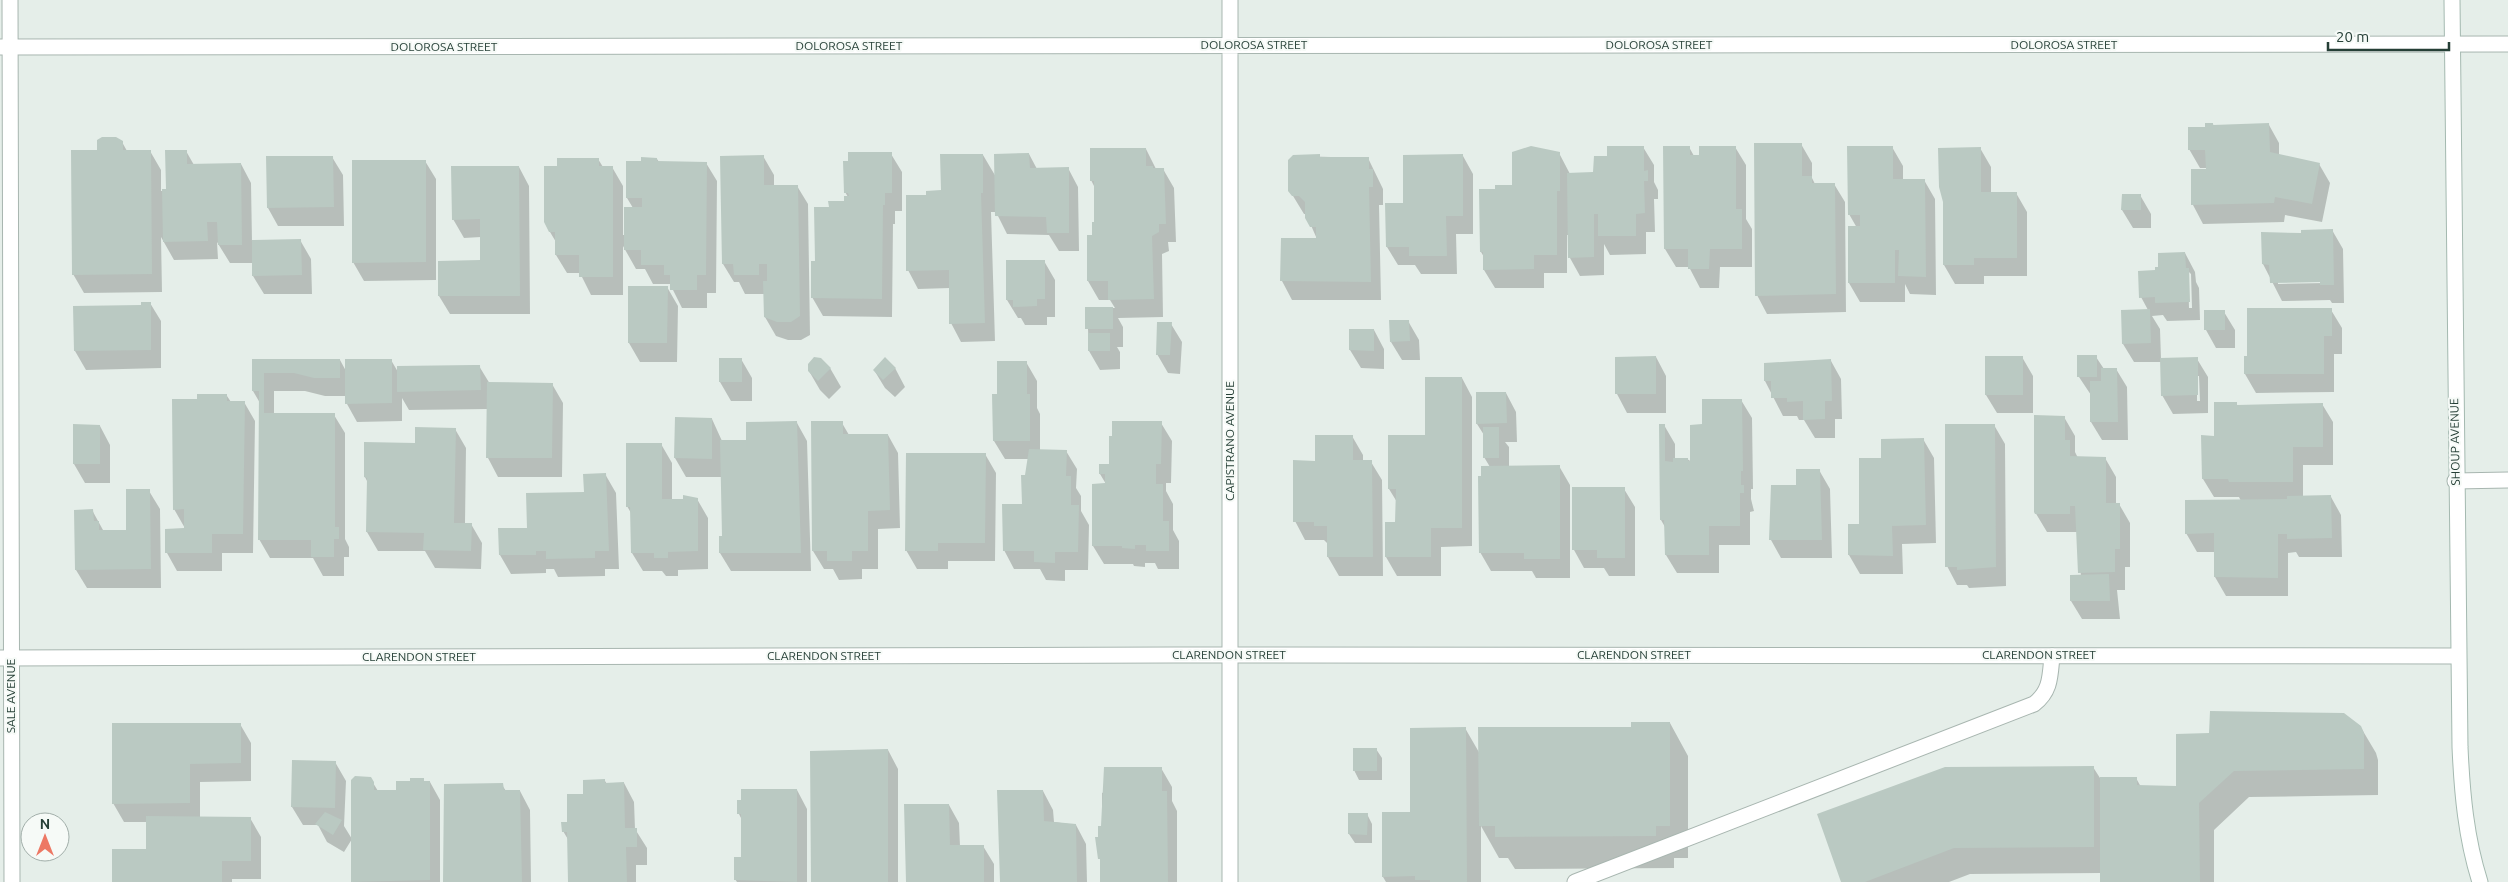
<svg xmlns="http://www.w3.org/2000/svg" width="2508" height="882" viewBox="0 0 2508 882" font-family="Ubuntu,sans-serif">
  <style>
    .shadow { fill: #0003; fill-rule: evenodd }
    .building { fill: #bac9c2 }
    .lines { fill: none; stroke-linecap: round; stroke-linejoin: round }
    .lane-casing { stroke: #a8b6b0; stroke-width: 17 }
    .street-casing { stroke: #a8b6b0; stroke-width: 17 }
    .secondary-casing { stroke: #a4b9b0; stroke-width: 17 }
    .lane { stroke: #fff; stroke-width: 15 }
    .street { stroke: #fff; stroke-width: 15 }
    .secondary { stroke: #fff; stroke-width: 15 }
    .labels { text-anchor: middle; stroke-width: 4; stroke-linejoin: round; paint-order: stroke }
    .street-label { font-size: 12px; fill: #253f36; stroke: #f6faf7 }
  </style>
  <rect width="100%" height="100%" fill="#e5eee9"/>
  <path class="shadow" d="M2213 124 2214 127 2269 125 2279 143V156L2319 164 2330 183 2322 222 2285 215 2284 222 2203 224 2193 205 2192 170H2207V168H2200L2189 149 2206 128Z
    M122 142 127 151H150L161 170V191H167L186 151 194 165 241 164 251 183 252 242 300 240 311 259 312 294H264L253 276V263H230L217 242 218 259 174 260 161 237 162 292 84 293 73 274 98 151Z
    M1801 144 1812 163V178L1815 184H1834L1845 202 1846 312 1767 314 1757 295Z
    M1643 147 1654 165V182L1658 190V199H1654L1655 232H1646V254L1610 255 1604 244V275L1580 276 1570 258 1569 235H1567V273H1544V288H1495L1484 270V257L1481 252 1496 190 1513 186 1559 153 1570 174H1594L1608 157Z
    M1689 147 1694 156 1735 147 1746 165V219L1752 229V267H1720L1719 288H1700L1689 267H1676L1665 249Z
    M1892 147 1903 166V180H1924L1935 199 1936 295 1910 294 1905 284V302H1860L1849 283V228H1857L1849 214Z
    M1980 148 1991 167V193H2016L2027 212V276H1984V284H1955L1944 265Z
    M1146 149 1156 169H1163L1174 188 1176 242H1168L1169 251 1162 254 1163 317 1118 318 1123 327V347H1117L1120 352V369L1100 370 1089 351 1087 308H1115L1110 300H1099L1088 281V236H1093L1095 223V188L1091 180Z
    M891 154 902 172V211H895V224H893L892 317 823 316 812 297 816 262 830 208 845 202 848 197 845 192 849 162Z
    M1029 154 1037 169 1068 168 1078 187 1079 251H1059L1049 235 1007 234 996 212H991L995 341 961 342 951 323 950 288 918 289 908 270 928 196 942 191 983 155 996 177Z
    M763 156 774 175V186H797L808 204 810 335 801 340H788L776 336 765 317V294H745L739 282H734L723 264Z
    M1294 156 1368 158 1383 189V205H1379L1381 300H1292L1282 281V239H1317L1306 214H1304L1290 191Z
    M1463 156 1473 174V234H1456L1457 274H1421L1415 265H1398L1387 247 1404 204Z
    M332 157 343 175 344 226H278L268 208Z
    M598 159 603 167H612L623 186V235H625L633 208 627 198 642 162 657 159 659 162 706 163 717 181 716 293H707V308H682L670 284H653L645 269H636L623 246V295H591L580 273H567L556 255V242L550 232 558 168Z
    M425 161 436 179V280L364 281 353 262Z
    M519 167 529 186 530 314H450L439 296 481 261V237L464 238 453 219Z
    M2140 195 2151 214V228H2133L2122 210Z
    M2332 230 2343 249 2344 303H2332L2330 300 2282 301 2263 264 2302 234ZM2278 281H2326V283L2278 284Z
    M2185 253 2195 272 2196 282 2199 288 2200 320 2167 321 2163 315 2152 316 2160 329 2161 359H2197L2208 377V413L2173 414 2162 395 2161 362H2134L2123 344 2148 310 2141 297 2157 271ZM2188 271 2191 274 2192 308H2189ZM2197 376H2199L2200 401H2197Z
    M1044 261 1055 280V317H1047V325H1025L1021 318H1018L1007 300Z
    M667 287 678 306 677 362H640L629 343Z
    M150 303 161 321V368L86 370 75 351 74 308 142 306Z
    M2331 310 2342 328V354H2334V392L2256 393 2245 374Z
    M2224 312 2235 330V348H2216L2206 330Z
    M1408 321 1419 340 1420 360H1402L1391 342Z
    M1171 324 1182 342 1180 374 1168 373 1157 354Z
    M1374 330 1384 349V369L1361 368 1350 350Z
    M1656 357 1666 376V413H1627L1617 394V358Z
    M2022 357 2033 376V413H1997L1986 395Z
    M2096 357 2104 369H2116L2127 387 2128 440H2102L2091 422V395L2079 377Z
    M720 359H741L752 378V401H731L720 382Z
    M340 360 346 371 391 360 398 372 479 366 490 384H552L563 403 562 477H498L488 458V409L409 410 402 398V421L357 422 347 404V396H325L305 391H274V414L334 415 345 433V539L349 547V557H344V576H323L313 558H270L259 539 260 403 253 391V361Z
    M1831 361 1841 379 1842 419H1835V438H1815L1804 420H1799L1797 416H1783L1765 381Z
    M1026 362 1037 381V408L1040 414V450L1066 451 1077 469 1076 488 1081 496V511L1089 525 1088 570H1065V581L1046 580 1040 569H1014L1004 550 1023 505 1029 459H1005L994 441 998 396Z
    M830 368 841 387 829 399 820 390 809 371Z
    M895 368 905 387 895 397 885 388 874 370Z
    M1462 378 1472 397V546L1441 547V576H1397L1386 557 1396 524 1397 502 1389 489V436H1427Z
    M1506 393 1516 412 1517 442H1505L1509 447V467L1559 466 1570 485V578H1536L1532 571H1491L1480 552 1482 477 1490 467 1484 457V435L1477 424Z
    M227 396 231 402H244L255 421 253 553H222V571H177L167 553 186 530 174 509 198 400Z
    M1741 400 1752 418 1753 489H1751V499L1754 511 1750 512V545H1719V573H1677L1666 555 1665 527 1661 520 1664 425 1675 444V460L1687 459 1692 462 1703 425Z
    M2236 403 2238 406 2322 404 2333 422V465H2303V497H2331L2341 515 2342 557H2299L2296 552 2288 553V596H2226L2215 577V552H2197L2186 533 2241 501 2239 497H2214L2203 479 2216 437Z
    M2064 417 2075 436V452L2078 458H2105L2116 477V504H2119L2130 523V567H2125V590H2117L2120 619H2082L2071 601 2081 576 2077 532H2047L2035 512Z
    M676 419H712L722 441H747L797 423 807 441 811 571H731L720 553 723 537 722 477H686L675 458Z
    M842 423 849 435H888L898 453 900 528 878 529V569H862V579L839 580 833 569H824L813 551Z
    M1161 423 1172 441 1171 483H1166V491L1173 504V530L1179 541V569H1158L1155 563H1145V567L1134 566 1133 564H1104L1093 546 1106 484 1100 474Z
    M74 425 100 426 110 445V483H85L74 464Z
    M1994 425 2005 444 2006 586 1969 588 1967 585H1957L1947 566Z
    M455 429 466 448 465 524H471L482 543 481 569 435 568 425 551H378L367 532 368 483 365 477 416 444Z
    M1352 436 1363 455V462H1371L1382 480 1383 576H1339L1328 557V544L1324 540H1305L1295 521 1316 462Z
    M1923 439 1934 458 1936 543 1902 544 1903 574H1860L1849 555 1882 460Z
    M661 444 672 463V501L697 499 708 518V569L678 570V576H666L662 571H643L632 553 631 513 627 506Z
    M985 454 996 473 995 561H948V569H917L906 550Z
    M1819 470 1830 489 1832 558H1781L1771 540 1797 486Z
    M605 474 616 493 619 569H605V576L558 577 554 569H546V573L511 574 500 555 528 529 585 493Z
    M1624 489 1635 507V576H1609L1604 568H1584L1574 550Z
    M149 491 160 509 161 588H87L76 570 92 510 103 530 127 531Z
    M2343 714 2360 726 2376 753 2378 760V795L2249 797 2214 830V882H2102V873L1970 874 1949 882H1842L2093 767 2100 778H2136L2141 787H2178L2210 734Z
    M1670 723 1688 756V858H1674V868L1515 869 1508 858H1499L1481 826V882H1386L1383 877 1411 813 1465 728 1480 754Z
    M240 724 251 743V781L200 782V818H250L261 837V879H232V882H113L147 851V822H124L113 803Z
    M1376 749 1382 758V780H1359L1354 770Z
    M888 750 898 769V882H812Z
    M335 762 346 781 344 826 352 839 344 852 327 842 318 825H303L292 807Z
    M1161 768 1172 787V801L1177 811V882H1102L1099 849 1102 827V793Z
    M370 778 378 791H398L411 782H430L440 800V882H353L352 781Z
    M605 781 607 784 624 783 634 802 635 829 647 848V865H636V882H569V841L563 831 584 795Z
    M502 785 506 791H520L530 810 531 882H445Z
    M797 790 807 809V882H737L735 879 743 859 742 820 739 814Z
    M1043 791 1053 810 1054 822 1076 825 1086 844 1087 882H1001Z
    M905 805H949L959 823 960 846H983L994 864V882H908Z
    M1367 814 1372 824V843H1355L1349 834Z"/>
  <path class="building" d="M2205 123H2213V125L2269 123 2270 152 2320 163 2312 204 2275 197 2274 203 2191 205V169H2206L2205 150H2188V127H2205Z
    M102 137H116L123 141V150H151L152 274 72 275 71 150H97V140Z
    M1754 143H1802V176H1812V183H1835L1836 294 1755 296Z
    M1531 146 1560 152V191H1557V255H1534V269L1483 270V252H1480L1479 189H1495V185H1512V152Z
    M1607 146H1644V171L1648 170V181H1644L1645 213 1636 214V236H1598V214H1594V257L1568 258 1567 173 1593 172 1594 156H1607Z
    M1663 146H1690V155H1699V146H1736V209H1742V249H1710L1709 269H1688V249H1664Z
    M1847 146H1893V179H1925L1926 277 1898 276 1899 250H1895V283H1848V226H1860V215H1848Z
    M1981 147V192H2017V258H1974V265H1943V202L1939 187 1938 148Z
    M1090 148H1146V166H1153V168H1164L1166 224H1159V232L1152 236 1154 299 1108 300V281H1087V235H1092V222H1094V181H1090Z
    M165 150H187V164L241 163 242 245H218L217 222H207L208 241 163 242 162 189H166Z
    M848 152H892V193H885V205H883L882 299 811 298V261H815L814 207H829L828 201H844V196H849L848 193H844L843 161H848Z
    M1029 153 1030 168 1069 167V233H1047L1046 217 995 216 994 154Z
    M940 154H983V193H981L985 323 949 324V270L906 271V195H926V191L941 190Z
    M1320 154V157H1369V169H1373V187H1369L1371 282 1280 281 1281 238H1316V227H1310L1305 218V202L1299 196H1292L1288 191V160L1293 155Z
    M1463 154V216H1446L1447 256H1409V247H1386L1385 203H1403V155Z
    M764 155V185H798L800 316 791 322H777L764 317 763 281H767V264H759V275H734L733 264H722L720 156Z
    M266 156H333L334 207 267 208Z
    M641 157 657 158V161L707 162 706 275H697V290H670V275H664V265H641V250H624V207H642V198H626V161H641Z
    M557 158H599V166H613V277H579V255H555V232H549L544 222V166H557Z
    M352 160H426V262L352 263Z
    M451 166H519L520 296H438V261L480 260V219L452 220Z
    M2122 194H2141V210H2121Z
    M2333 229 2334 285H2320V282L2270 283 2269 265 2262 264 2261 232 2301 233V230Z
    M301 239 302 275 252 276V240Z
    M2185 252 2186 268H2189L2190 302 2155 303V297L2139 298 2138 271 2155 270V267H2158V253Z
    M1006 260H1045V299H1037V306L1013 307V300H1006Z
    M628 286H668L667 343H628Z
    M141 302H151V350L74 351 73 306 141 305Z
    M1085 307H1113V329H1085Z
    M2247 308H2332V336H2324V374H2244V356H2247Z
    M2150 309 2151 343 2122 344 2121 310Z
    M2204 310H2225V330H2204Z
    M1389 320H1409L1410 341 1390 342Z
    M1157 322H1172L1170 355H1156Z
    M1349 329H1374V351L1349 350Z
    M1088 333H1110V351H1088Z
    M2077 355H2097V377H2077Z
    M1656 356V394H1615V357Z
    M1985 356H2023V395H1985Z
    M814 357 821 358 831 368 818 381 808 371V364Z
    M885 357 896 368 883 380 873 370Z
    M2198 357V395L2161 396 2160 358Z
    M719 358H742V382H719Z
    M252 359H340V378H314L294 373H264V413H335V527H339V539H334V557H311V540H258L259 391H252Z
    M345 359H392V403L345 404Z
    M1831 359 1832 401H1825V419L1803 420V401L1787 402V398H1771V381H1764V363Z
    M997 361H1027V394H1030V441H993L992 394H997Z
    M474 365H480L481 390 397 392V366Z
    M2101 368H2117L2118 422H2090V381H2101Z
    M1425 377H1462V528H1431V557H1385V522H1395L1396 489H1388V435H1425Z
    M487 382 553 383 552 458H486Z
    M1476 392H1506L1507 423 1476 424Z
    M197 394H227V401H245L243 534H212V553H165V529L184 528V509L173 510 172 399H197Z
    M1702 399H1742L1743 471H1741V485H1744V493H1740V526H1709V555H1665L1664 520H1660L1659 424H1665V461L1673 462V458H1688V461H1690V425L1702 424Z
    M2214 402H2237V405L2323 403V447H2293V482H2229L2228 479H2202L2201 435 2214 436Z
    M2034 415 2065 416V440H2070V456L2106 457V503H2120V549H2115V572L2078 573 2075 506H2070V514H2035L2034 512Z
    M675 417 712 418V459L674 458Z
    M797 421 801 553H719V536H722L720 440H746V422Z
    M811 421H843V434H888L890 510 868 511V551H852V561H827V551H812Z
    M1112 421H1162L1161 464H1156V484H1163V521H1169V551H1146V545H1135V549L1122 548V546H1092V484L1105 483V474H1099V464H1109V436H1112Z
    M73 424 100 425V464H73Z
    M1945 424H1995L1996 567 1957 570V567H1945Z
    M415 427 456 428 454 523H472L471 551 423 550 424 533 366 532 367 478 364 477V442L415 443Z
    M1483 427H1499V458H1483Z
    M1315 435H1353V460H1372L1373 557H1327V526H1314V522H1293V460L1315 461Z
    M1924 438 1926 525 1892 526 1893 556 1848 555V524H1859V458H1881V439Z
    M626 443H662V499H683V495L698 498V551L668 552V558H654V553H631L630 507H626Z
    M1029 449 1067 450 1066 476H1071V505H1079L1078 552H1055V563L1034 562V551H1003L1002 504H1022L1021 475H1025Z
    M906 453H986L985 543H938V551H905Z
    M1560 465V559H1524V553H1479L1478 476H1481V466Z
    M1796 469H1820L1822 540H1769L1771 485H1796Z
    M606 473 609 551H595V558L546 559V551H536V555H499L498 528H527L526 493 584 492 583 474Z
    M1572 487H1625V558H1597V550H1572Z
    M126 489H150L151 569 75 570 74 510 93 509 94 521H99V530H126Z
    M2331 495 2332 538 2287 539V534H2278V578L2214 577V533L2185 534V500L2287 499V496Z
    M2109 574 2110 601H2070V575Z
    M2210 711 2344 713 2361 726 2364 733V769L2234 771 2199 803 2200 882H2100V777H2137V785L2176 786V734L2209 733Z
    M1631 722H1670V826H1656V836L1495 837V826H1479L1478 727H1631Z
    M112 723H241V763L190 764V803L112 804Z
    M1466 727 1467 882H1430V880H1415V876L1382 877V812H1410V728Z
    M1353 748H1377V771H1353Z
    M888 749V882H811L810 751Z
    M292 760 336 761 335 808 291 807Z
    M2094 766V847L1954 848 1865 882H1841L1817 814 1945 767Z
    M1104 767H1162V791H1167L1168 882H1100V859H1098L1095 837H1098V826H1101Z
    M355 776 371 777 374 782V790H396V781H410V778H424V781H430V880L351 882V780Z
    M605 779V783L624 782 625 828H637V847H626L627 882H568L567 832H562L561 822H567V794H583V780Z
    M503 783 504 790H520L522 882H443L444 784Z
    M741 789H797V882L734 880V857H741V814H737V800H741Z
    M997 790H1043L1044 821 1076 824 1077 882H1000Z
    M904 804H949L950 845H984V882H906Z
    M325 812 342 820 333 835 315 824Z
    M1348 813H1368L1367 835 1348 834Z
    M146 816 251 817V861H222V882H112V849H146Z"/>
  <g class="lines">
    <defs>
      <path id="lane" d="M2455 481 2508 480
        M1575 882 2034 704C2051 691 2050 676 2052 656"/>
      <path id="street" d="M10 0 12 882
        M1230 0V882
        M0 47 2508 44
        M0 658 1174 655 2458 656"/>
      <path id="secondary" d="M2452 0 2460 747C2462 793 2466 838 2480 882"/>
    </defs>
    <use href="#lane" class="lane-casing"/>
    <use href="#street" class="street-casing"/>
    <use href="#secondary" class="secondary-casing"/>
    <use href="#lane" class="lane"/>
    <use href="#street" class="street"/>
    <use href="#secondary" class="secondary"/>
  </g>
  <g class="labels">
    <g class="street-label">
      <text x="1254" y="49">DOLOROSA STREET</text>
      <text x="1659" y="49">DOLOROSA STREET</text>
      <text x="2064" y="49">DOLOROSA STREET</text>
      <text x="849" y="50">DOLOROSA STREET</text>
      <text x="444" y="51">DOLOROSA STREET</text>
      <text transform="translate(1230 441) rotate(-90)" y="4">CAPISTRANO AVENUE</text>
      <text transform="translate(2455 442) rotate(-91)" y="4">SHOUP AVENUE</text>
      <text x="1229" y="659">CLARENDON STREET</text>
      <text x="1634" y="659">CLARENDON STREET</text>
      <text x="2039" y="659">CLARENDON STREET</text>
      <text x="824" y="660">CLARENDON STREET</text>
      <text x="419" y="661">CLARENDON STREET</text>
      <text transform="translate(11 696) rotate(-90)" y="4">SALE AVENUE</text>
    </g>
  </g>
  <g transform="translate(45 837)"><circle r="24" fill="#f6faf7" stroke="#a2afaa"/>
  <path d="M0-4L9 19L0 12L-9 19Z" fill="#ed7864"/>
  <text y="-8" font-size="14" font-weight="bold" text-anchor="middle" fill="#253f36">N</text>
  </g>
  <path d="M2328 42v8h121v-8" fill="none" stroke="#253f36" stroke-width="2.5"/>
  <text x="2336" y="42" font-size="15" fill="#253f36" stroke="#f6faf7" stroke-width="4" paint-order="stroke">20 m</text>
</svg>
